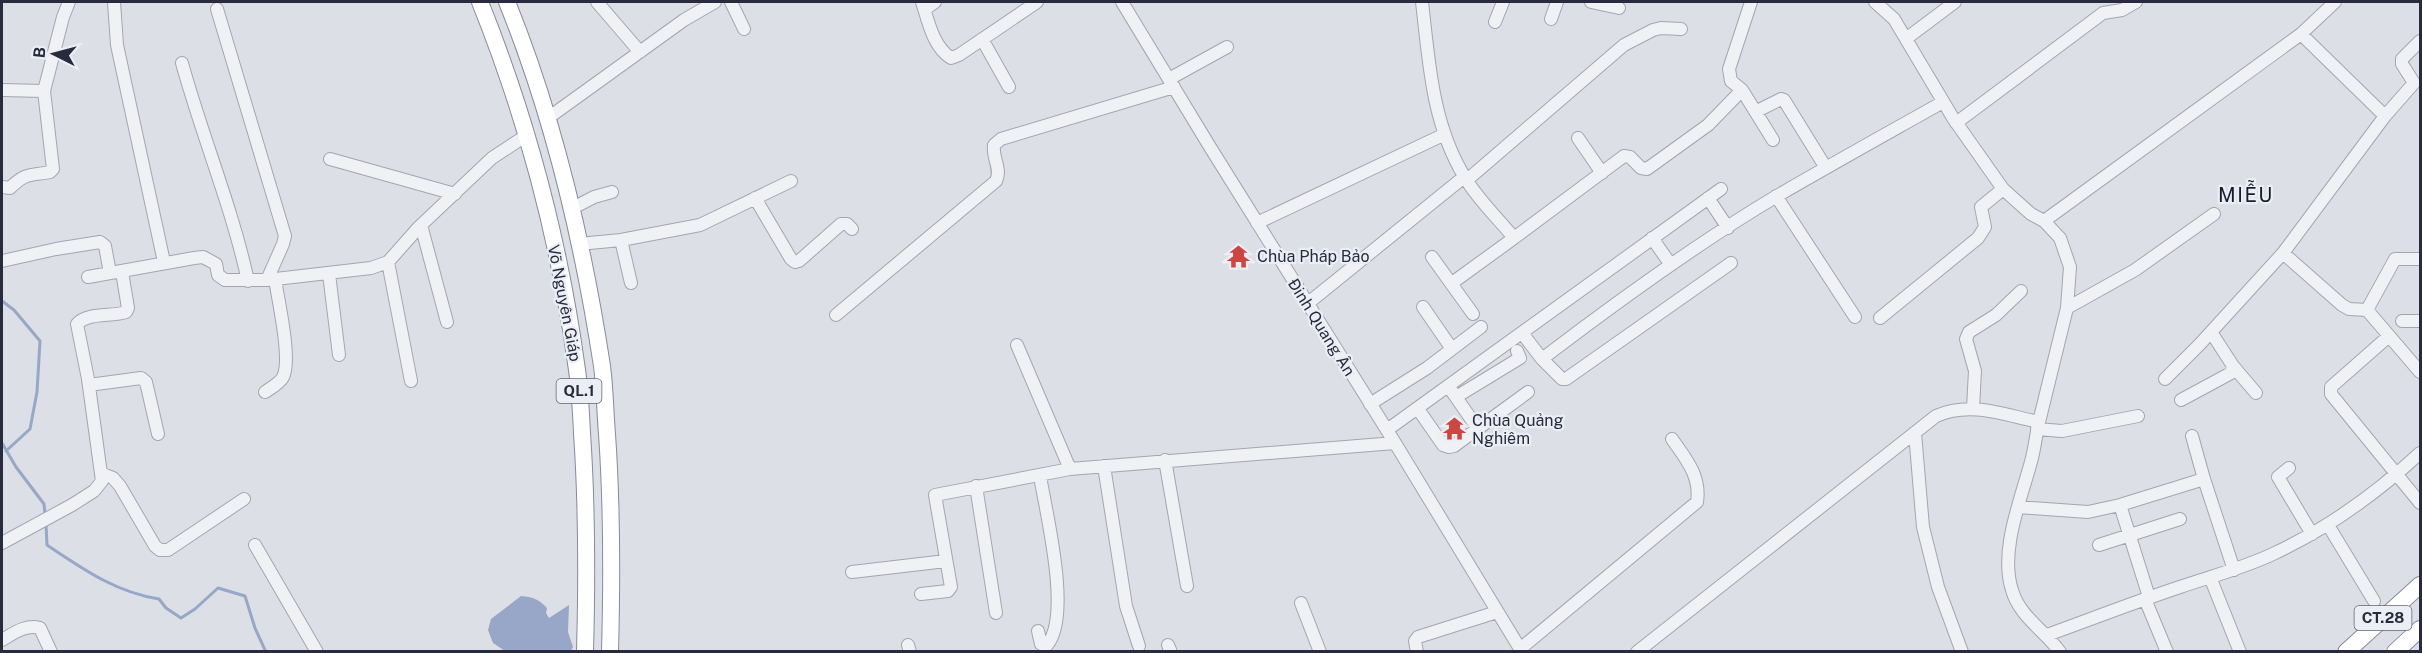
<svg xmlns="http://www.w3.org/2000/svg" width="2422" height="653" viewBox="0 0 2422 653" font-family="'Public Sans',sans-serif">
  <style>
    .water { fill: #98a6c7 }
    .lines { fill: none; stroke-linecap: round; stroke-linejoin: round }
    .stream { stroke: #98a6c7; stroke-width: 3 }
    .minor-casing { stroke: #a3a5b1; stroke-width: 14 }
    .highway-casing { stroke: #858a9d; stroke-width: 18 }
    .minor { stroke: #f0f1f5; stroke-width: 12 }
    .highway { stroke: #fff; stroke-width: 16 }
    .labels { text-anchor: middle; stroke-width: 4.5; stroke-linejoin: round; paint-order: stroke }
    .shield { fill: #eceef5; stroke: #626674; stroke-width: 1.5 }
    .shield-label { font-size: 15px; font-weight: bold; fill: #272b3d }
    .poi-label { font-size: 16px; fill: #272b3d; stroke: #eceef5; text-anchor: start }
    .street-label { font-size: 16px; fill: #272b3d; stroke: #eceef5 }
    .quarter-label { font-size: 20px; letter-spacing: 1.5px; fill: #191c2e; stroke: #eceef5 }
  </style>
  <rect width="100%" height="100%" fill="#dddfe7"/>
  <path class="water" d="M521 596C532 597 539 599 547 608L546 613 549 618 569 605 568 632 573 647 571 651H505L493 643 488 630 491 619Z"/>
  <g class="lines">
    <path class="stream" d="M2 301 14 310 40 341 37 392 30 429 6 451
      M2 443 16 467 44 504 45 514
      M46 524 47 545C83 569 115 592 159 599L166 608 181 618 195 609 218 588 245 596 255 628 266 652"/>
    <defs>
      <path id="minor" d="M114 2 117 45 164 262
        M597 2 640 52
        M731 2 744 29
        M922 2C928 20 933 47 951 58L959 55 1037 2
        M1122 2 1210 147 1395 443 1522 652
        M1422 2C1429 62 1432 123 1464 176 1477 199 1498 218 1514 238L1624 156 1630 157 1641 168 1647 169 1708 125 1742 90 1773 140
        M1591 2 1619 8
        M217 9 285 236 283 244 267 280
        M925 9 935 2
        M1551 19 1557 2
        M1495 22 1503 2
        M2301 34 2385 116 2414 83 2402 64V59L2420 41
        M1907 38 1955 2
        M982 39 1009 87
        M182 63C202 136 232 207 248 281
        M1169 79 1227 47
        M2 90 44 91
        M1742 90 1731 81 1729 69 1751 2
        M1757 111 1781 99 1784 100 1826 168
        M548 118 684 20 715 2
        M1956 123 2103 13 2122 10 2136 2
        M1578 138 1602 173
        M330 159 455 194
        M1467 180 1624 45 1653 30 1661 28 1681 29
        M2 187 10 188C26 172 30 176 50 172L53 169 44 91 63 17 69 2
        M1776 196 1855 317
        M755 198 791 259 795 262 799 261 841 224H847L852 229
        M1708 198 1728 228
        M571 209 594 197 612 192
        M2044 221 2301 34 2335 2
        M1257 223 1443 135
        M421 225 447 322
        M1652 238 1671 265
        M621 240 631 283
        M579 244 621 240 700 225 791 181
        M2283 253 2342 305 2349 309 2367 310 2420 372
        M1432 257 1473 314
        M2 261 56 249 100 242 105 246 110 273
        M388 262 411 381
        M329 274 339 355
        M88 277 194 258 203 257 216 264 218 275 225 280H267L371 268 388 262 419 227 492 158 527 135
        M1452 283 1514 238
        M1307 304 1464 177
        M1423 307 1452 349
        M2067 308 2135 270 2214 214
        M2367 310 2395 259H2420
        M836 315 996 181C1002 169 992 158 994 145L1001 139 1174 87
        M1880 318 1978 238 1985 227 1981 207 2003 189
        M2402 321H2420
        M1522 333 1542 359 1562 379H1566L1731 263
        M2389 336 2331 387V394L2420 503
        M1017 345 1070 469
        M1542 359C1618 301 1696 244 1777 196 1832 164 1888 133 1943 102
        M2233 366 2256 393
        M2165 379 2200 344 2283 253 2385 116
        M89 385 141 378 146 382 158 434
        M1451 390 1478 429
        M265 392C271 388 280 383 283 377 292 360 278 300 275 279
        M1456 397 1520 358 1517 351
        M2181 400 2231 373 2233 366 2211 332
        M1370 404 1427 368 1481 327
        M1973 408 1975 371 1966 339 1969 332 1996 315 2021 291
        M1418 409 1443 445 1449 447 1454 446 1528 392
        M2039 422C2036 434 2035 446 2032 458 2022 497 1999 550 2012 590 2019 616 2045 631 2060 652
        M2037 429 2062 431 2138 416
        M1387 430 1721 189
        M1915 433 1923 527 1938 587 1962 652
        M2192 436 2204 479 2234 570
        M1165 460 1187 586
        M1104 466 1126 606 1139 646
        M2289 468 2278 477 2312 534
        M103 474 113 478 120 486 155 546 160 550H168L244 499
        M976 486 996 613
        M2120 505 2149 597
        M2018 507 2088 512 2120 505 2204 479
        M2328 525 2374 601
        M2 543 72 505 94 491 102 481 88 379 77 324C88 312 112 317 126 312L128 308 122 272
        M255 545 317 652
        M2099 545 2180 519
        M852 572 946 561
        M2210 577 2240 652
        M921 594 948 591 951 587 935 495 1070 469 1395 443
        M2145 599 2167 652
        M1301 603 1320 652
        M1038 631 1041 644 1047 645C1072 616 1046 513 1040 476
        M2047 635C2091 619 2135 602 2180 587 2212 576 2244 568 2275 553 2328 528 2377 493 2420 453
        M2 640C14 633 26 624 40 628L51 652
        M908 645 910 652
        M1168 645 1171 652
        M1520 649 1697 502C1701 476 1686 459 1672 439
        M1417 652 1415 641 1418 637 1497 612
        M1637 652 1936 416C1971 401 2004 415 2039 422L2067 308 2070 267 2060 238 2044 221 2031 214 2003 189 1953 118 1894 19 1875 2"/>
      <path id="highway" d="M480 2C527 119 560 244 577 370 580 391 581 412 582 433 587 506 587 579 585 652
        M507 2C554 118 583 242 602 366 605 388 605 411 607 434 612 506 612 579 610 652
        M2346 652 2420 585
        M2395 652 2420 629"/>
    </defs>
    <use href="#minor" class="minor-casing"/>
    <use href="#highway" class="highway-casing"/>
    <use href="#minor" class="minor"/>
    <use href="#highway" class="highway"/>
  </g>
  <defs>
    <symbol id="temple-bare" viewBox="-9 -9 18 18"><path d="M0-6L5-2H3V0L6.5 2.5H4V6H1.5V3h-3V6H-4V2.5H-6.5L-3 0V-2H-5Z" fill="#cc4742" stroke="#eceef5" stroke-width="2.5" paint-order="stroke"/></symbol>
  </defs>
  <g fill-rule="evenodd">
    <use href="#temple-bare" x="1222" y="240" width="33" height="33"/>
    <use href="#temple-bare" x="1438" y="412" width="33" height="33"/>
  </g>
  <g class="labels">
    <g class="shield">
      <rect x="556.5" y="379" width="45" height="24" rx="4.5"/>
      <rect x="2354.5" y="606" width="57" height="24" rx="4.5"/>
    </g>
    <g class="shield-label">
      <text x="579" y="396">QL.1</text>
      <text x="2383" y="623">CT.28</text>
    </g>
    <g class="poi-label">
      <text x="1257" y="262">Chùa Pháp Bảo</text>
      <text x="1472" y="426">Chùa Quảng<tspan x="1472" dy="18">Nghiêm</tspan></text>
    </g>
    <g class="street-label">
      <text transform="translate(565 303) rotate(79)" y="6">Võ Nguyên Giáp</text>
      <text transform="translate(1322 327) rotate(58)" y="6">Đinh Quang Ân</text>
    </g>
    <g class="quarter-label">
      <text x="2246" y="202">MIỄU</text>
    </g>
  </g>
  <rect width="2422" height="653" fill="none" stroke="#272b3d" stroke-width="6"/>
  <g transform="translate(54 54) rotate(276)" stroke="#eceef5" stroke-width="4.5" paint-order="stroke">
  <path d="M0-4.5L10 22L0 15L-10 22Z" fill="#272b3d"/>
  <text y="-9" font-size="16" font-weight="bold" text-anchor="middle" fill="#272b3d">B</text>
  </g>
</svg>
